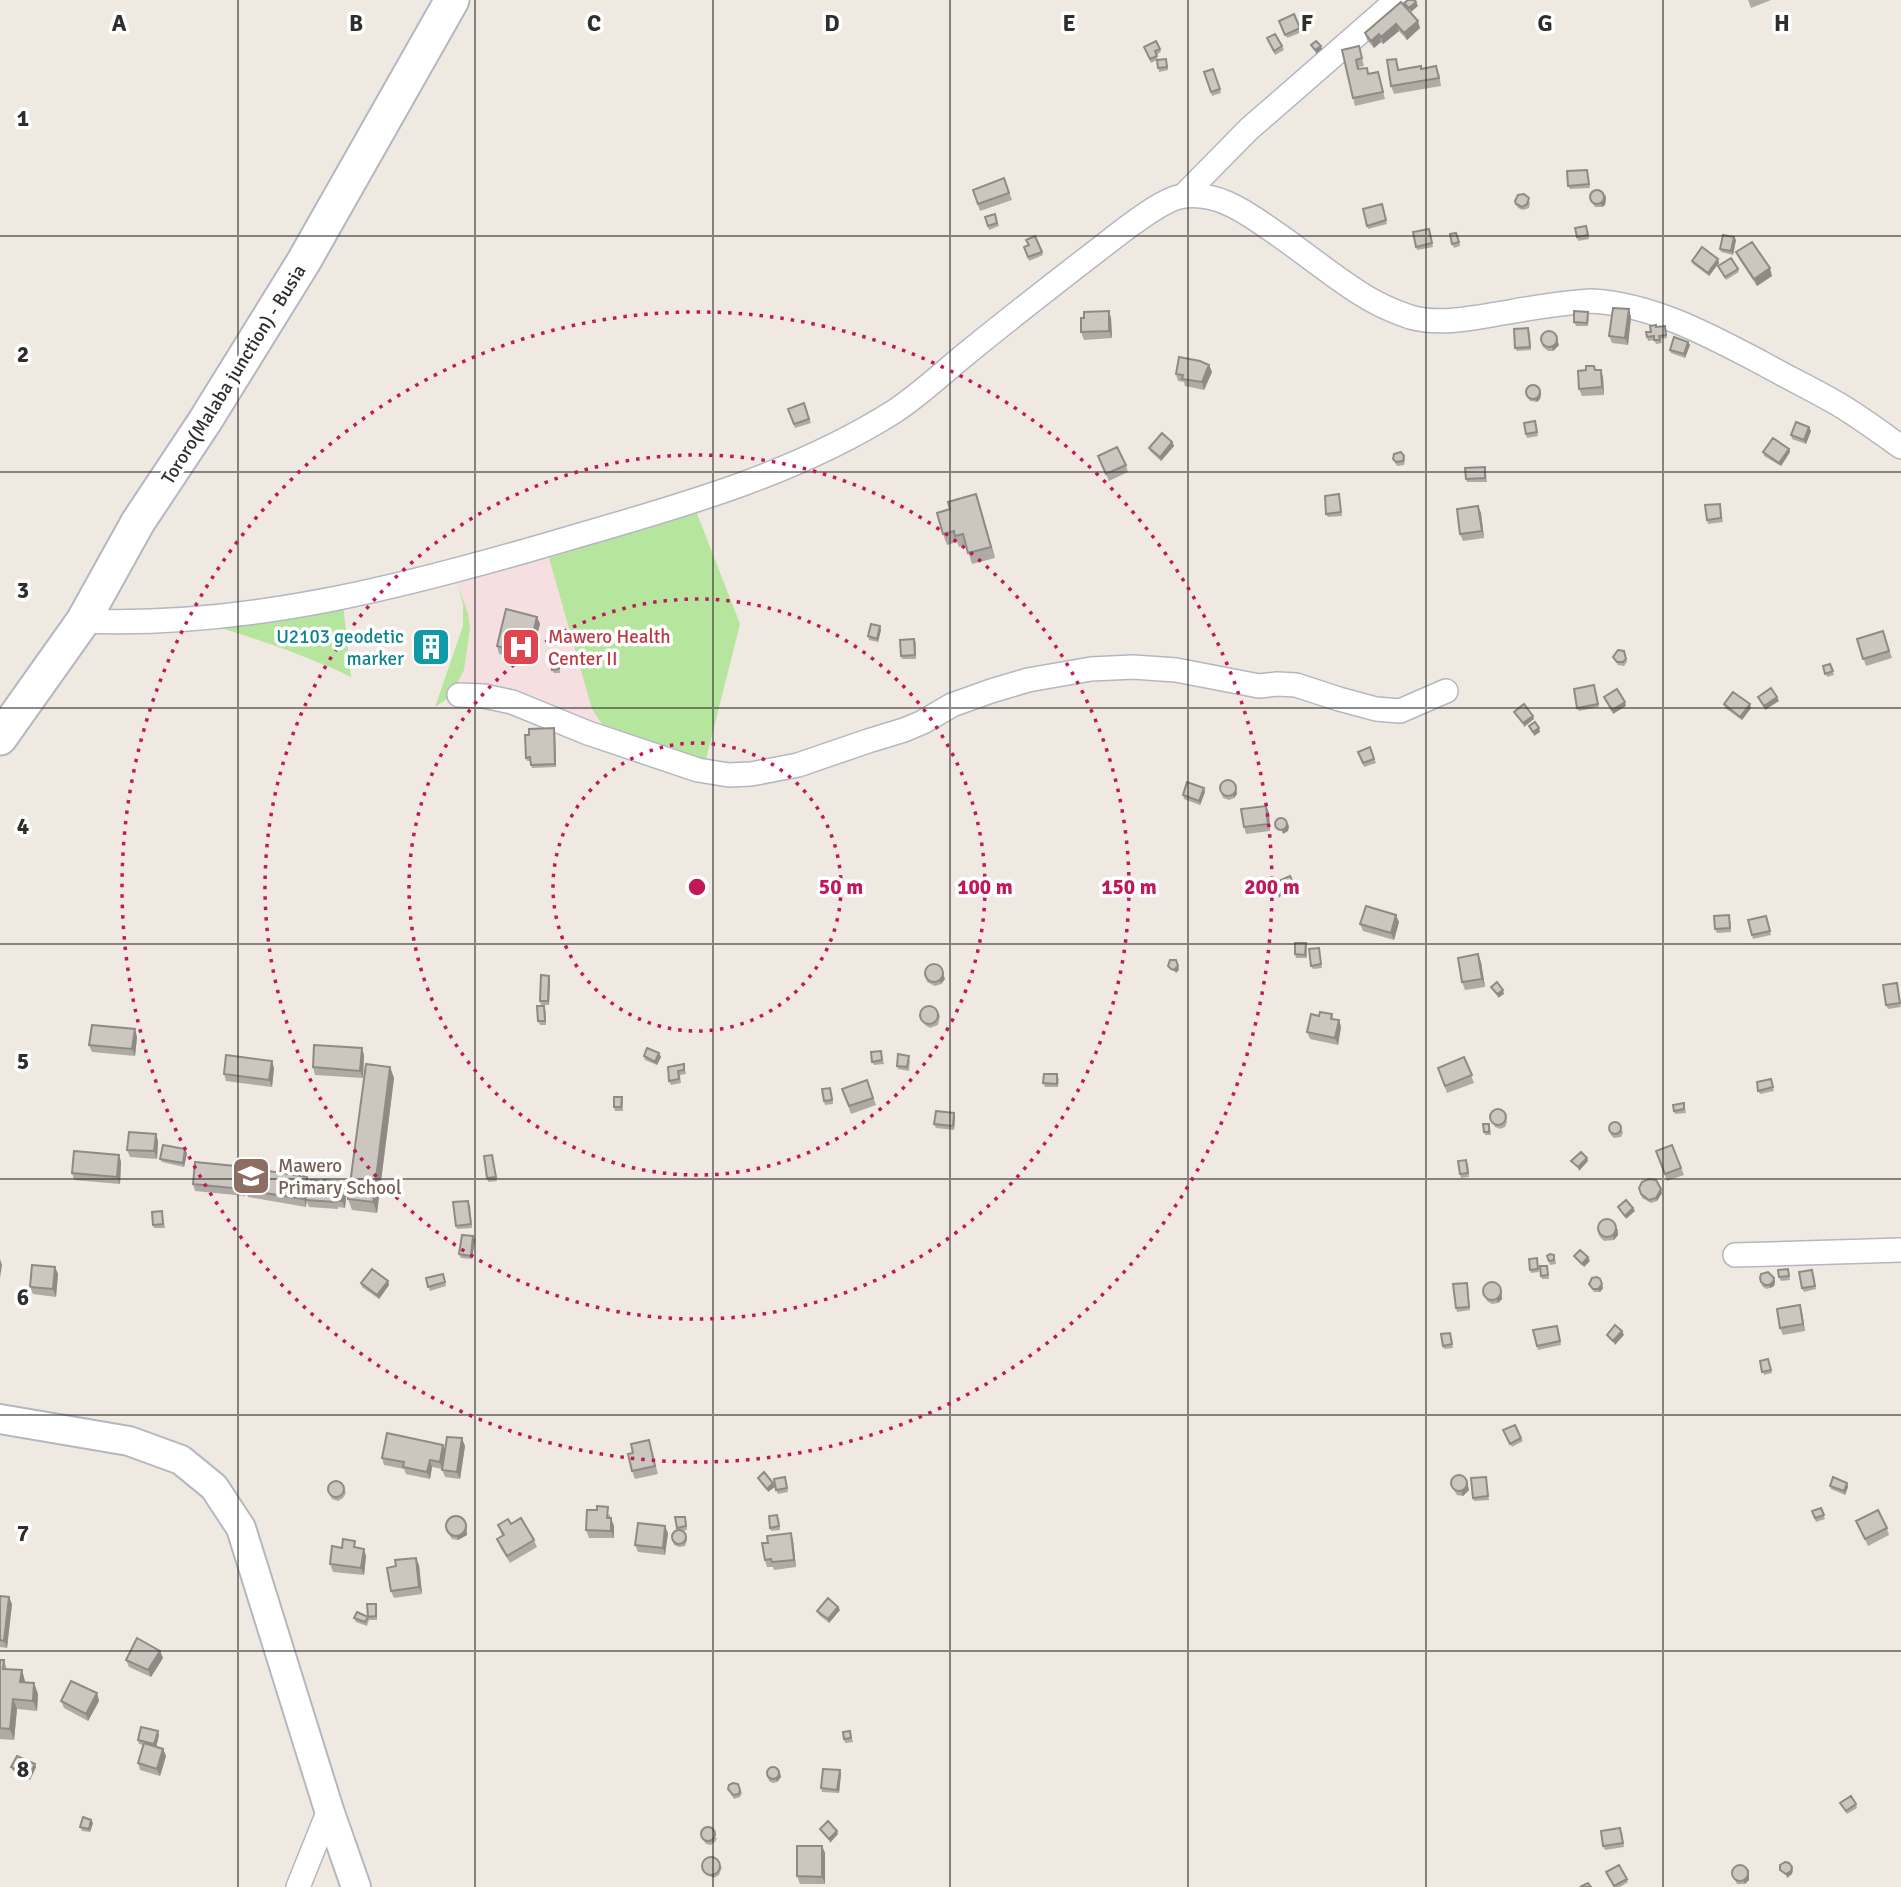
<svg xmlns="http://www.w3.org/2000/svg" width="1901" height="1887" viewBox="0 0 1901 1887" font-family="Signika,sans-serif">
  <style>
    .medical { fill: #f5dfe0 }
    .green { fill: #b6e59e }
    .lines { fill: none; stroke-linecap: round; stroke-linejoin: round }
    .minor-casing { stroke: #b4b7c1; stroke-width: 26 }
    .tertiary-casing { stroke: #b4b7c1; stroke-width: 32 }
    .secondary-casing { stroke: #b4b7c1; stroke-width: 37 }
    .minor { stroke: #fff; stroke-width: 23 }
    .tertiary { stroke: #fff; stroke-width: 28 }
    .secondary { stroke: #fff; stroke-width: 33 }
    .wall { fill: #afaba4 }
    .shaded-wall { fill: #8e8b86 }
    .building { fill: #cbc7bf; stroke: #8e8b86; stroke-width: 2 }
    .grid { fill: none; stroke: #2e2e2e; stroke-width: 2; stroke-opacity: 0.55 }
    .ring { fill: none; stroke: #c2185b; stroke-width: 3.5; stroke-dasharray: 3.5 7 }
    .labels { text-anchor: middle; stroke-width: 7; stroke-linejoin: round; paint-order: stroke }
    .street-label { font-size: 19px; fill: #2e2e2e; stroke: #fff }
    .culture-label { font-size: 19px; fill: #0d838f; stroke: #fff; text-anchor: end }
    .health-label { font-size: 19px; fill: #be3a42; stroke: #fff; text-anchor: start }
    .education-label { font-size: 19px; fill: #785e54; stroke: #fff; text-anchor: start }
    .grid-label { font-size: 23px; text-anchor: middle; font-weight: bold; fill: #2e2e2e; stroke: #fff; stroke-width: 7; stroke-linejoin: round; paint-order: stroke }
    .centre { fill: #c2185b; stroke: #fff; stroke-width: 3.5 }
    .ring-label { font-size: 21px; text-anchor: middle; font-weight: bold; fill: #c2185b; stroke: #fff; stroke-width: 7; stroke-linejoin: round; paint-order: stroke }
  </style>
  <rect width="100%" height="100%" fill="#efe9e1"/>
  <path class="medical" d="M549 558 592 709 609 735 453 691 464 670 470 628 468 613 458 586 454 583Z"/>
  <path class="green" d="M696 511 740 624 705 763 609 735 592 709 549 558Z
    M458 586 468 613 470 628 464 670 450 697 435 707 463 626V604Z
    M343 604 351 677C303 654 253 638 203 622Z"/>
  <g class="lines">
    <defs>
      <path id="minor" d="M1183 196 1249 129 1397 0
        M83 621C253 628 419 583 580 535 688 504 799 472 895 411 922 393 947 369 972 349 1015 314 1059 280 1103 246 1121 232 1158 202 1179 197 1214 190 1243 210 1270 229 1300 249 1328 273 1358 292 1373 302 1392 311 1410 317 1441 326 1477 317 1509 312 1536 307 1563 303 1591 301 1652 304 1709 335 1762 363 1787 377 1814 390 1838 404 1860 417 1880 432 1901 447
        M459 695 484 696 512 702 588 733 698 770 729 775 751 774 798 765 868 741 904 730 923 722 952 705 991 691 1028 680 1091 669 1133 667 1176 670 1259 686 1277 684 1296 685 1339 699 1376 709 1400 711 1446 691
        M1735 1255 1901 1250
        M298 1887 329 1810"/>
      <path id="tertiary" d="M0 1419 129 1441 181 1460 214 1487 241 1528 329 1810 356 1887"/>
      <path id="secondary" d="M0 738 83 621 138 522 205 421 304 261 452 0"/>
    </defs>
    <use href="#minor" class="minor-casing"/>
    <use href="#tertiary" class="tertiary-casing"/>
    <use href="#secondary" class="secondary-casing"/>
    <use href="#minor" class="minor"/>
    <use href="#tertiary" class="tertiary"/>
    <use href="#secondary" class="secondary"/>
  </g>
  <path class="wall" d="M1748 0H1771L1751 8Z
    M1401 2 1420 28 1407 40 1399 31 1383 44 1381 42 1374 48 1367 40 1365 33Z
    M1294 14 1302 32 1287 38 1279 21Z
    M1267 38 1282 46 1284 50 1275 55Z
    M1156 41 1161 52 1156 55 1158 60 1166 59 1168 70 1159 72 1157 60 1151 63 1144 47Z
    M1359 46 1364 66 1359 67V69L1367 68 1369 74 1378 72 1385 99 1355 106 1342 50Z
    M1396 59 1399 70 1422 69 1439 73 1441 86 1394 94 1391 86Z
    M1213 69 1221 93 1212 96 1211 92Z
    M1587 170 1590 188 1570 189 1568 186Z
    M1004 178 1012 200 980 211 973 190Z
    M1606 198 1605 205 1602 207H1595L1591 201Z
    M1515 201 1530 202 1529 208 1523 210 1518 208Z
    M1382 204 1387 224 1368 229 1363 209Z
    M995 214 999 226 989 230 988 226Z
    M1588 230 1589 239 1578 241 1577 237Z
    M1430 233 1433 247 1417 250 1416 247Z
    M1035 236 1043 255 1029 261 1024 247 1028 245Z
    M1458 236 1460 246 1454 248 1452 244Z
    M1734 237 1736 240 1733 255 1721 252 1720 249Z
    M1736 252 1772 276 1757 286 1739 259Z
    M1718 259 1719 263 1709 276 1693 264 1692 261Z
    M1718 266 1738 269 1739 272 1726 280Z
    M1589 315 1588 326H1576L1574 322Z
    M1631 317 1628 345 1612 343 1609 336Z
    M1111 318 1112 338 1084 340 1081 332Z
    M1665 326 1667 338 1661 339 1662 343 1656 344 1654 340 1648 341 1647 337 1651 332 1656 327Z
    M1530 332 1531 350 1517 351 1515 348Z
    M1540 338 1559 345 1553 351H1548L1543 347Z
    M1688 342 1690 345 1685 358 1671 353 1670 350Z
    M1209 365 1212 372 1204 390 1185 386 1184 382 1178 381 1176 374Z
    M1596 370 1603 377 1604 395 1582 396 1579 389Z
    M1526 394H1541L1540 399 1537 402 1530 401Z
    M804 403 811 423 795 428 788 409Z
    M1535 421 1538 436 1527 438 1526 434Z
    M1811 431 1806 444 1792 439 1791 435Z
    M1172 442 1174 446 1161 461 1150 451 1149 448Z
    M1789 449 1790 452 1781 466 1764 456 1763 452Z
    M1098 456 1126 465 1128 472 1109 481Z
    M1404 456 1405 460 1404 465 1397 466 1393 459Z
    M1486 471 1487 482H1467L1466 479Z
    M976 494 995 558 972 564 966 545 959 547 957 542 947 545 943 534 950 509Z
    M1339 494 1342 516 1328 517 1326 514Z
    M1720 504 1723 522 1708 524 1707 520Z
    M1478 506 1481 513 1484 538 1463 541 1460 534Z
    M537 617 540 624 530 661 499 654 497 646Z
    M881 630 878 642 869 640 868 636Z
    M1883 631 1892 658 1866 666 1857 639Z
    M914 639 916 643V659H902L901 656Z
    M1624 651 1627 662 1624 666 1618 665 1613 657Z
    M1830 664 1834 675 1827 677 1823 666Z
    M559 665 560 673H554L552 670Z
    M1594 685 1599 707 1579 711 1577 708Z
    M1724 704 1751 708 1742 720 1725 708Z
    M555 732 556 767 532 768 530 761H527L526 758 529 735Z
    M1370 747 1376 763 1364 767 1358 752Z
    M1236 787 1237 794 1234 798 1229 800 1223 798 1220 789Z
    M1205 792 1200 805 1184 799 1183 795Z
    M1266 806 1269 813 1270 831 1246 834 1244 827Z
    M1290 876 1297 891 1288 895 1281 880Z
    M1766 916 1771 935 1753 939 1748 920Z
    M1730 919 1731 932 1717 933 1715 929Z
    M1399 922 1394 940 1363 931 1360 924Z
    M1307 947V958H1296L1295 954Z
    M1319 948 1322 968 1313 969 1311 966Z
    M1478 954 1481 962 1485 987 1465 990 1462 982Z
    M549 976 550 980 549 1005H541L540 1001Z
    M926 978 945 979 941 984 935 986 927 982Z
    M1897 983 1901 1007 1888 1009 1886 1005Z
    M546 1010V1025H540L538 1021Z
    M938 1012 940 1016 938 1025 930 1028 925 1025 922 1020Z
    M1332 1014 1333 1019 1339 1020 1341 1027 1338 1045 1310 1039 1307 1032 1319 1016Z
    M137 1037 135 1056 92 1052 89 1045Z
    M881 1051 884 1064 874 1065 872 1062Z
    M364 1055 363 1078 315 1075 313 1067Z
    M644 1056 661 1057 657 1065 645 1060Z
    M1464 1057 1474 1083 1447 1093 1438 1068Z
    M910 1060 909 1071 898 1069 897 1066Z
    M684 1064 686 1074 680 1075 681 1083 671 1085 669 1081Z
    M390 1067 394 1078 377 1213 352 1210 348 1199Z
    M274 1068 272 1087 226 1081 224 1074Z
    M1059 1078 1058 1087H1045L1043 1083Z
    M1771 1079 1774 1091 1760 1094 1758 1091Z
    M867 1080 876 1105 851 1114 842 1089Z
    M832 1092 833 1104 825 1105 824 1101Z
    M622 1097 623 1100V1111H615L614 1107Z
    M1684 1103 1686 1113 1675 1114 1674 1111Z
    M1504 1111 1507 1122 1505 1127 1500 1129 1495 1127 1490 1116Z
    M955 1117 954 1130 936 1128 934 1124Z
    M1620 1124 1623 1133 1621 1137 1614 1138 1611 1135 1609 1127Z
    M1490 1127 1491 1135H1485L1484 1132Z
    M156 1134 158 1141 157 1159 130 1157 127 1150Z
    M1672 1145 1684 1175 1667 1181 1656 1151Z
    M187 1153 184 1167 162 1162 160 1159Z
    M119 1155 121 1162 120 1184 74 1180 72 1173Z
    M492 1155 497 1181 488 1182 487 1178Z
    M1468 1163 1469 1177 1461 1178 1460 1174Z
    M245 1167 247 1174 307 1177 310 1184 322 1185 347 1189 345 1208 338 1207V1209L309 1207 307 1202 306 1207 248 1197 246 1191 245 1196 195 1191 193 1184Z
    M1639 1188 1662 1193 1657 1201 1651 1203 1642 1198Z
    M470 1204 472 1228 457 1229 456 1226Z
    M162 1211 165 1228H154L153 1225Z
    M1618 1229V1235L1614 1240 1604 1241 1600 1237 1598 1233Z
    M473 1236 475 1240 472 1259 461 1258 459 1254Z
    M1547 1256 1555 1258 1556 1264 1550 1265Z
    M1537 1258 1539 1272 1531 1273 1530 1270Z
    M1547 1266 1549 1279H1542L1541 1276Z
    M55 1267 58 1274 56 1297 33 1294 30 1287Z
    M1788 1269 1790 1280 1781 1281 1779 1277Z
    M1813 1273 1816 1289 1804 1292 1802 1288Z
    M443 1274 446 1286 430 1291 426 1278Z
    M1760 1278H1774L1775 1282 1774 1286 1770 1288 1766 1289 1762 1286Z
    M1600 1279 1603 1288 1600 1292H1594L1589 1284Z
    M388 1281 389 1285 379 1299 362 1287 361 1283Z
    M1468 1287 1470 1310 1457 1312 1456 1308Z
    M1483 1289 1502 1290V1299L1498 1303 1492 1304 1487 1301Z
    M1802 1312 1805 1331 1783 1335 1780 1328Z
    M1558 1329 1561 1345 1538 1350 1537 1346Z
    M1450 1333 1453 1348 1444 1349 1443 1346Z
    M1768 1359 1772 1373 1764 1375 1760 1361Z
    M1505 1434 1521 1438 1523 1441 1512 1447Z
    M649 1440 658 1474 635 1479 632 1471Z
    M443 1445 445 1450 465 1446 460 1479 445 1477 442 1469 432 1467 430 1479 406 1474 404 1469 384 1465 382 1458Z
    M1486 1477 1489 1500 1474 1501 1473 1498Z
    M786 1480 788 1492 778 1494 776 1490Z
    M342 1482 346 1493 343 1498 338 1501 332 1499 327 1490Z
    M1467 1482 1469 1490 1463 1496 1457 1495 1450 1484Z
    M1847 1483 1848 1487 1845 1495 1831 1489 1830 1486Z
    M1821 1508 1825 1519 1816 1522 1812 1511Z
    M610 1514V1518L614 1526V1538H589L586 1530Z
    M779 1518 780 1530 771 1531 770 1528Z
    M686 1520 687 1530 682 1531 685 1533 687 1541 685 1546 679 1547 674 1545 671 1535 677 1530V1528Z
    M1856 1521 1887 1528 1889 1535 1868 1546Z
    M511 1524 534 1540 537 1547 510 1563 500 1547 497 1539 502 1536 498 1525Z
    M466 1525 467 1535 458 1540 452 1539 446 1530Z
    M668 1533 665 1555 638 1552 635 1545Z
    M793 1540 796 1567 774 1570 773 1567H767L765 1560Z
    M342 1548H357L366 1556 364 1575 333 1572 330 1564Z
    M419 1565 422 1594 394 1598 391 1591Z
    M0 1596 12 1604 7 1648 0 1647Z
    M377 1607V1620H369L368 1617Z
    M838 1607 840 1610 829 1623 819 1615 817 1611Z
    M368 1617 369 1620 367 1626 356 1622 354 1618Z
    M160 1651 163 1658 151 1677 129 1667 126 1660Z
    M0 1660H4L7 1669 22 1670 25 1682 34 1683 38 1694 37 1711 17 1709 14 1740 0 1739Z
    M97 1693 99 1701 88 1721 64 1708 61 1701Z
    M850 1731 853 1742 845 1743 844 1739Z
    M159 1735 156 1747 163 1749 166 1756 160 1776 140 1770 138 1763 143 1745 139 1744 138 1740Z
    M11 1767H36L30 1780 13 1771Z
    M779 1769 781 1777 777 1782 773 1783 769 1781 766 1771Z
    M840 1770 841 1774 839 1793 822 1792 821 1788Z
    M738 1784 742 1793 740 1797 734 1799 728 1789Z
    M1840 1803 1856 1804 1857 1808 1847 1814Z
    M91 1820 93 1823 90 1832 82 1831 80 1827Z
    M1622 1832 1624 1847 1605 1850 1603 1846Z
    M701 1836 717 1838 715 1842 711 1845 706 1844Z
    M822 1846 825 1853V1884H800L797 1876Z
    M702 1865 722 1867 719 1875 714 1878 706 1875Z
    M1748 1869 1749 1872V1880L1745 1884H1737L1732 1875Z
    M1606 1872 1627 1879 1628 1882 1620 1887H1614Z"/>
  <path class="shaded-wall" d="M1416 2 1418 6 1411 12 1409 8Z
    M1418 21 1420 28 1407 40 1404 33Z
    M1396 24 1399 31 1383 44 1381 37Z
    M1379 34 1381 42 1374 48 1371 41Z
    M1321 46 1322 49 1316 54 1315 50Z
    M1605 194 1606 198 1605 205 1602 207 1601 203Z
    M1734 237 1736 240 1733 255 1731 251Z
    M1718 259 1719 263 1709 276 1708 273Z
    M1770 268 1772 276 1757 286 1754 279Z
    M1629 309 1631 317 1628 345 1625 338Z
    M1109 311 1111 318 1112 338 1109 331Z
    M1555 333 1559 345 1553 351 1552 347Z
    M1688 342 1690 345 1685 358 1684 354Z
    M1209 365 1212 372 1204 390 1202 382Z
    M1601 370 1603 377 1604 395 1602 387Z
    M1540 391 1541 394 1540 399 1537 402 1535 398Z
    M1809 427 1811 431 1806 444 1804 440Z
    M1172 442 1174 446 1161 461 1160 457Z
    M1789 449 1790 452 1781 466 1779 463Z
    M976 494 980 505 995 558 991 547Z
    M1478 506 1481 513 1484 538 1482 531Z
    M537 617 540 624 530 661 528 654Z
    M880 626 881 630 878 642 877 639Z
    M1777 697 1779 701 1765 710 1764 706Z
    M1625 702 1626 706 1613 714 1612 710Z
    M1750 704 1751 708 1742 720 1740 717Z
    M1533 716 1534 719 1524 727 1523 723Z
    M554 728 555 732 556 767 555 764Z
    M1539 728 1540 732 1534 736 1533 732Z
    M1235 783 1237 794 1234 798 1233 795Z
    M1204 788 1205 792 1200 805 1199 801Z
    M1266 806 1269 813 1270 831 1268 824Z
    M1288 823 1289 827 1288 831 1283 834 1282 831Z
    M1283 888 1284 892 1279 898 1278 894Z
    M1396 915 1399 922 1394 940 1391 933Z
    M1478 954 1481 962 1485 987 1482 979Z
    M1178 966 1179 970 1176 973 1174 970Z
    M941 967 945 979 941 984 940 981Z
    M549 976 550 980 549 1005 548 1001Z
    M1503 990 1504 994 1498 998 1497 994Z
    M1339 1020 1341 1027 1338 1045 1335 1038Z
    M135 1029 137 1037 135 1056 132 1049Z
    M362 1048 364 1055 363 1078 360 1071Z
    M659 1053 661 1057 657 1065 655 1062Z
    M272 1061 274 1068 272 1087 269 1080Z
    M390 1067 394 1078 377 1213 373 1202Z
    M954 1113 955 1117 954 1130 953 1126Z
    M156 1134 158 1141 157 1159 154 1151Z
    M185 1149 187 1153 184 1167 183 1163Z
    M119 1155 121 1162 120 1184 117 1177Z
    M1587 1158 1588 1161 1579 1171 1578 1167Z
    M245 1167 247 1174 245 1196 242 1189Z
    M307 1177 310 1184 307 1200H306V1207L304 1199Z
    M344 1182 347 1189 345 1208 342 1201Z
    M1661 1189 1662 1193 1657 1201 1656 1198Z
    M1633 1208 1635 1211 1626 1219 1625 1216Z
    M1616 1225 1618 1235 1614 1240 1613 1236Z
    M473 1236 475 1240 472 1259 471 1256Z
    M1588 1257 1590 1261 1584 1267 1582 1264Z
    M0 1259 2 1265 0 1278Z
    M55 1267 58 1274 56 1297 53 1289Z
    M1774 1278 1775 1282 1774 1286 1770 1288 1769 1285Z
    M388 1281 389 1285 379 1299 377 1295Z
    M1602 1284 1603 1288 1600 1292 1598 1289Z
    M1500 1286 1502 1299 1498 1303 1497 1300Z
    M1800 1305 1802 1312 1805 1331 1803 1324Z
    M1622 1331 1624 1335 1615 1345 1613 1341Z
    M462 1438 465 1446 460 1479 457 1472Z
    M443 1445 446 1452 442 1469 440 1462Z
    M430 1460 432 1467 430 1479 427 1472Z
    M1466 1478 1469 1490 1463 1496 1461 1492Z
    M773 1483 775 1487 768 1492 767 1489Z
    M1847 1483 1848 1487 1845 1495 1844 1491Z
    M611 1518 614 1526V1538L611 1531Z
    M465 1521 466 1525 467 1535 458 1540 457 1537Z
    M665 1526 668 1533 665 1555 663 1548Z
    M791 1533 793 1540 796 1567 794 1560Z
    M364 1549 366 1556 364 1575 361 1568Z
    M416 1558 419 1565 422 1594 419 1587Z
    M9 1597 12 1604 7 1648 4 1641Z
    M838 1607 840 1610 829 1623 828 1619Z
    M160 1651 163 1658 151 1677 148 1670Z
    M22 1670 25 1681 24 1693 20 1682Z
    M34 1683 38 1694 37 1711 33 1701Z
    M97 1693 99 1701 88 1721 86 1714Z
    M13 1699 17 1709 14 1740 10 1729Z
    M158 1731 159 1735 156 1748 154 1744Z
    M163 1749 166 1756 160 1776 157 1769Z
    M35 1764 36 1767 30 1780 29 1776Z
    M840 1770 841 1774 839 1793 837 1790Z
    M780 1773 781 1777 777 1782 776 1779Z
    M91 1820 93 1823 90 1832 89 1829Z
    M837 1831 838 1834 830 1843 829 1839Z
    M822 1846 825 1853V1884L822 1877Z
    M1792 1867 1793 1870 1792 1874 1787 1878 1786 1874Z
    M1748 1869 1749 1872V1880L1745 1884 1744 1881Z"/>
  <path class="building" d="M1408 0H1414L1416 2 1409 8 1404 3Z
    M1401 2 1418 21 1404 33 1396 24 1381 37 1379 34 1371 41 1365 33Z
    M1294 14 1300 28 1285 35 1279 21Z
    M1275 34 1282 46 1274 51 1267 38Z
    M1156 41 1160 49 1155 51 1157 56 1150 59 1144 47Z
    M1316 41 1321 46 1315 50 1311 45Z
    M1359 46 1362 58 1356 60 1358 69 1367 68 1368 74 1378 72 1383 92 1353 98 1342 50Z
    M1166 59 1167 67 1158 68 1157 60Z
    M1396 59 1398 70 1421 66V69L1436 66 1439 78 1391 86 1387 60Z
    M1213 69 1220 89 1211 92 1204 72Z
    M1587 170 1589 184 1568 186 1567 171Z
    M1004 178 1009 193 978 204 973 190Z
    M1590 197a7 7 0 1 1 14 0a7 7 0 1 1-14 0Z
    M1524 194 1529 198 1527 204 1522 207 1516 204 1515 201 1518 195Z
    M1382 204 1386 220 1367 226 1363 209Z
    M995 214 997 223 988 226 985 217Z
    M1586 226 1588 235 1577 237 1575 228Z
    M1429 229 1432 243 1416 247 1413 232Z
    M1456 233 1459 242 1452 244 1450 234Z
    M1723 235 1734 237 1731 251 1720 249Z
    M1035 236 1042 252 1028 257 1024 247 1029 245 1026 240Z
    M1752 242 1770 268 1754 279 1736 252Z
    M1702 247 1718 259 1708 273 1692 261Z
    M1731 258 1738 269 1725 277 1718 266Z
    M1613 308 1629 309 1625 338 1609 336Z
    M1109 311V331L1081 332V318H1084V312Z
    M1574 311 1588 312 1587 323 1574 322Z
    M1656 325V327L1665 326 1666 335 1659 336 1660 340H1654V336L1647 337 1646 332H1651L1650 326Z
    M1528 328 1530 347 1515 348 1514 329Z
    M1541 339a8 8 0 1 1 16 0a8 8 0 1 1-16 0Z
    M1674 337 1688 342 1684 354 1670 350Z
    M1179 357 1200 361 1209 365 1202 382 1182 379 1183 375 1176 374Z
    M1586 366H1594L1595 370H1601L1602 387 1579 389 1578 371 1586 370Z
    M1526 392a7 7 0 1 1 14 0a7 7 0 1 1-14 0Z
    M804 403 809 419 794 424 788 409Z
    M1535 421 1537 432 1526 434 1524 423Z
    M1796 422 1809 427 1804 440 1791 435Z
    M1162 433 1172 442 1160 457 1149 448Z
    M1773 438 1789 449 1779 463 1763 452Z
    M1117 447 1126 465 1106 474 1098 456Z
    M1401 452 1404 456 1403 461 1396 462 1393 459 1394 454Z
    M1485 467V478L1466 479 1465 468Z
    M976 494 991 547 968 553 963 534 955 536 954 531 943 534 937 513 950 509 948 502Z
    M1339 494 1341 512 1326 514 1325 496Z
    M1720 504 1721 518 1707 520 1705 505Z
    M1478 506 1482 531 1460 534 1457 509Z
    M506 609 537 617 528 654 497 646Z
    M871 624 880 626 877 639 868 636Z
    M1883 631 1889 651 1863 659 1857 639Z
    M914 639 915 655 901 656 900 640Z
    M1618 650 1624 651 1626 659 1623 662H1617L1613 657Z
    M558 661 559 669 552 670 551 662Z
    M1830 664 1833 671 1825 674 1823 666Z
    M1594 685 1598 704 1577 708 1574 689Z
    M1771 688 1777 697 1764 706 1758 697Z
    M1617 689 1625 702 1612 710 1604 697Z
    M1733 692 1750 704 1740 717 1724 704Z
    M1524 704 1533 716 1523 723 1514 712Z
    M1535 722 1539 728 1533 732 1529 726Z
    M554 728 555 764 531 765 530 757 526 758 525 735H529V729Z
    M1370 747 1374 759 1363 763 1358 752Z
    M1220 788a8 8 0 1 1 16 0a8 8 0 1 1-16 0Z
    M1187 782 1204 788 1199 801 1183 795Z
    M1266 806 1268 824 1244 827 1241 809Z
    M1275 824a6 6 0 1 1 12 0a6 6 0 1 1-12 0Z
    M1290 876 1295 888 1287 892 1281 880Z
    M1278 884 1283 888 1278 894 1273 890Z
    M1366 906 1396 915 1391 933 1360 924Z
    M1729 915 1730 928 1715 929 1714 916Z
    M1766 916 1770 931 1752 935 1748 920Z
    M1295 943H1306L1305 955 1295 954Z
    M1319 948 1321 964 1311 966 1309 949Z
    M1478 954 1482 979 1462 982 1458 958Z
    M1170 960H1176L1178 966 1174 970 1171 969 1168 966Z
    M925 973a9 9 0 1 1 18 0a9 9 0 1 1-18 0Z
    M541 975 549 976 548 1001H540Z
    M1497 982 1503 990 1497 994 1491 987Z
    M1897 983 1900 1003 1886 1005 1883 985Z
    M537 1006H544L545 1021H538Z
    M920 1015a9 9 0 1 1 18 0a9 9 0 1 1-18 0Z
    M1320 1012 1332 1014 1331 1019 1339 1020 1335 1038 1307 1032 1311 1014 1319 1016Z
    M92 1025 135 1029 132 1049 89 1045Z
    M314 1045 362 1048 360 1071 313 1067Z
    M647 1048 659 1053 655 1062 644 1056Z
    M881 1051 882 1060 872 1062 871 1052Z
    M898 1054 909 1056 907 1067 897 1066Z
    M226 1055 272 1061 269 1080 224 1074Z
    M1464 1057 1472 1075 1445 1086 1438 1068Z
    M366 1064 390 1067 373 1202 348 1199Z
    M684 1064V1070L678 1071 679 1079 669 1081 668 1067Z
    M1044 1074H1057V1084L1043 1083Z
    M1771 1079 1773 1087 1758 1091 1757 1082Z
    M867 1080 873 1098 849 1106 842 1089Z
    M830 1088 832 1100 824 1101 822 1089Z
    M614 1097H622L621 1107H614Z
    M1684 1103V1109L1674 1111 1673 1105Z
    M1490 1117a8 8 0 1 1 16 0a8 8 0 1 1-16 0Z
    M936 1111 954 1113 953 1126 934 1124Z
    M1609 1128a6 6 0 1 1 12 0a6 6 0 1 1-12 0Z
    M1483 1124H1489V1132H1484Z
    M129 1132 156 1134 154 1151 127 1150Z
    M163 1145 185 1149 183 1163 160 1159Z
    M1672 1145 1681 1168 1665 1174 1656 1151Z
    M74 1151 119 1155 117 1177 72 1173Z
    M1581 1152 1587 1158 1578 1167 1571 1161Z
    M492 1155 496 1177 487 1178 484 1156Z
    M1466 1160 1468 1173 1460 1174 1458 1161Z
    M195 1162 245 1167 242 1189 193 1184Z
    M249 1168 307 1177 304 1199 245 1190Z
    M1649 1179 1656 1180 1661 1189 1656 1198 1649 1200 1641 1194 1639 1188 1642 1182Z
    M311 1180 320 1181 319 1189 310 1188Z
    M323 1180 344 1182 342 1201 336 1200V1202L306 1200 307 1188 321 1189Z
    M1626 1200 1633 1208 1625 1216 1618 1207Z
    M468 1201 471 1224 456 1226 453 1202Z
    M162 1211 163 1224 153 1225 152 1212Z
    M1598 1228a9 9 0 1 1 18 0a9 9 0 1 1-18 0Z
    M462 1235 473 1236 471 1256 459 1254Z
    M1580 1250 1588 1257 1582 1264 1574 1256Z
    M1550 1254 1554 1255V1260L1549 1261 1547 1256Z
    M1537 1258 1538 1269 1530 1270 1529 1259Z
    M32 1265 55 1267 53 1289 30 1287Z
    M1540 1266H1547L1548 1275 1541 1276Z
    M372 1269 388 1281 377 1295 361 1283Z
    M1788 1269 1789 1276 1779 1277 1778 1270Z
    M1812 1270 1815 1286 1802 1288 1799 1272Z
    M1768 1272 1774 1278 1773 1282 1769 1285H1765L1761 1282 1760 1278 1761 1274Z
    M443 1274 445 1282 428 1287 426 1278Z
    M1597 1277 1600 1279 1602 1284 1598 1289H1593L1589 1284 1592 1278Z
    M1483 1291a9 9 0 1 1 18 0a9 9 0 1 1-18 0Z
    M1467 1283 1469 1307 1456 1308 1453 1284Z
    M1800 1305 1803 1324 1780 1328 1777 1309Z
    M1615 1325 1622 1331 1613 1341 1607 1335Z
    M1557 1326 1560 1341 1537 1346 1533 1330Z
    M1450 1333 1452 1344 1443 1346 1441 1334Z
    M1768 1359 1771 1370 1762 1372 1760 1361Z
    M1515 1425 1521 1438 1510 1444 1503 1430Z
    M387 1433 443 1445 440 1462 430 1460 427 1472 403 1467 404 1462 382 1458Z
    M447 1437 462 1438 457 1472 442 1470Z
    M649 1440 655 1466 632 1471 628 1454 633 1453 631 1444Z
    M764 1472 773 1483 767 1489 758 1478Z
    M1451 1483a8 8 0 1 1 16 0a8 8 0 1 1-16 0Z
    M785 1477 787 1488 776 1490 774 1479Z
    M1486 1477 1488 1496 1473 1498 1471 1478Z
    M1833 1477 1847 1483 1844 1491 1830 1486Z
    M328 1489a8 8 0 1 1 16 0a8 8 0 1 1-16 0Z
    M597 1506 608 1507 607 1518H611V1531L586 1530 587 1510H597Z
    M1821 1508 1824 1515 1815 1518 1812 1511Z
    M1878 1510 1887 1528 1865 1539 1856 1521Z
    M777 1515 779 1526 770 1528 769 1516Z
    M446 1526a10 10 0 1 1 20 0a10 10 0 1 1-20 0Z
    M675 1517H685L686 1526 677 1528Z
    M521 1518 534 1540 507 1556 497 1539 504 1535 498 1525 508 1519 511 1524Z
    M638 1523 665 1526 663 1548 635 1545Z
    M672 1537a7 7 0 1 1 14 0a7 7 0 1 1-14 0Z
    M791 1533 794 1560 772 1562 771 1559 765 1560 762 1543H768L767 1536Z
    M343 1539 355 1541 354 1547 364 1549 361 1568 330 1564 332 1546 342 1548Z
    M416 1558 419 1587 391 1591 387 1568 396 1566 395 1560Z
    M0 1596 9 1597 4 1641 0 1640Z
    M828 1598 838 1607 828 1619 817 1611Z
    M367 1604H376V1616L368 1617Z
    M357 1612 368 1617 365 1622 354 1618Z
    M137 1638 160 1651 148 1670 126 1660Z
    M0 1660H4L3 1669 22 1670 20 1682 34 1683 33 1701 13 1699 10 1729 0 1728Z
    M71 1681 97 1693 86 1714 61 1701Z
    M141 1727 158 1731 154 1744 138 1740Z
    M850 1731 851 1738 844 1739 843 1732Z
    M144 1743 163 1749 157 1769 138 1763Z
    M17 1756 35 1764 29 1776 11 1767Z
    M767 1773a6 6 0 1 1 12 0a6 6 0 1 1-12 0Z
    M823 1769 840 1770 837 1790 821 1788Z
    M733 1783 738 1784 740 1790 739 1794 733 1795 728 1789 729 1785Z
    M1851 1796 1856 1804 1846 1811 1840 1803Z
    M83 1817 91 1820 89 1829 80 1827Z
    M828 1821 837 1831 829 1839 820 1829Z
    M701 1834a7 7 0 1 1 14 0a7 7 0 1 1-14 0Z
    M1620 1828 1623 1843 1603 1846 1601 1831Z
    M797 1846H822V1877L797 1876Z
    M702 1866a9 9 0 1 1 18 0a9 9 0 1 1-18 0Z
    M1785 1862 1789 1863 1792 1867 1791 1871 1786 1874 1780 1870V1865Z
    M1732 1873a8 8 0 1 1 16 0a8 8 0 1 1-16 0Z
    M1619 1865 1627 1879 1614 1886 1606 1872Z
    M1588 1883 1591 1887H1580Z"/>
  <path class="grid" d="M238 0V1887M475 0V1887M713 0V1887M950 0V1887M1188 0V1887M1426 0V1887M1663 0V1887M0 236H1901M0 472H1901M0 708H1901M0 944H1901M0 1179H1901M0 1415H1901M0 1651H1901"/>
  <g class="ring">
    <circle cx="697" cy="887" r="144"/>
    <circle cx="697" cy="887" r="288"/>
    <circle cx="697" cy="887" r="432"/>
    <circle cx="697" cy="887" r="575"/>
  </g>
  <defs>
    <symbol id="building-square" viewBox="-11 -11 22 22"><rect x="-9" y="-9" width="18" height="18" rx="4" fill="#0f9aa8" stroke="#fff"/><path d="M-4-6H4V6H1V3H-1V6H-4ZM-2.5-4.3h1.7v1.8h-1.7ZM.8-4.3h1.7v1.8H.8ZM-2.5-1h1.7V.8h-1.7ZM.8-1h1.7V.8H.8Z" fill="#fff"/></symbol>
    <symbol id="hospital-square" viewBox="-11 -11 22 22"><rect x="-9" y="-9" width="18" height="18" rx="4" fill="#e0444e" stroke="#fff"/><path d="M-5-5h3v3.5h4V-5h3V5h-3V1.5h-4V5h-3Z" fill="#fff"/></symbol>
    <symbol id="school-square" viewBox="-11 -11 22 22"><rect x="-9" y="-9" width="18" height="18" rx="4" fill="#8d6e63" stroke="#fff"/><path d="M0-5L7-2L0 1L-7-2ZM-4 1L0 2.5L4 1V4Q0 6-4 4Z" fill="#fff"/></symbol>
  </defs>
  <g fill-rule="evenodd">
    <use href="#building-square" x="409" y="625" width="44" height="44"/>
    <use href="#hospital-square" x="499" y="625" width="44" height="44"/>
    <use href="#school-square" x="229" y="1154" width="44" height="44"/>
  </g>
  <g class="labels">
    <g class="street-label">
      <text transform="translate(233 374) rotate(-58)" y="7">Tororo(Malaba junction) - Busia</text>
    </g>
    <g class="culture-label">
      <text x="404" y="643">U2103 geodetic<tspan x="404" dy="22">marker</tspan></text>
    </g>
    <g class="health-label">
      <text x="548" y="643">Mawero Health<tspan x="548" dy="22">Center II</tspan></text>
    </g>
    <g class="education-label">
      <text x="278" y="1172">Mawero<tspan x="278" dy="22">Primary School</tspan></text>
    </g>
  </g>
  <g class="grid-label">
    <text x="119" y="31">A</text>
    <text x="356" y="31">B</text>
    <text x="594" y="31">C</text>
    <text x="832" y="31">D</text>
    <text x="1069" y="31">E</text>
    <text x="1307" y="31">F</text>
    <text x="1545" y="31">G</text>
    <text x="1782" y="31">H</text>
    <text x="23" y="126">1</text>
    <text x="23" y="362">2</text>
    <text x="23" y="598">3</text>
    <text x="23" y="834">4</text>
    <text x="23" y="1069">5</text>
    <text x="23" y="1305">6</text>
    <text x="23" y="1541">7</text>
    <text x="23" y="1777">8</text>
  </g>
  <circle cx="697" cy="887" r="10" class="centre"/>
  <g class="ring-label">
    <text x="841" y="894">50 m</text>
    <text x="985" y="894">100 m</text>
    <text x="1129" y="894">150 m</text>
    <text x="1272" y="894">200 m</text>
  </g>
</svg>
